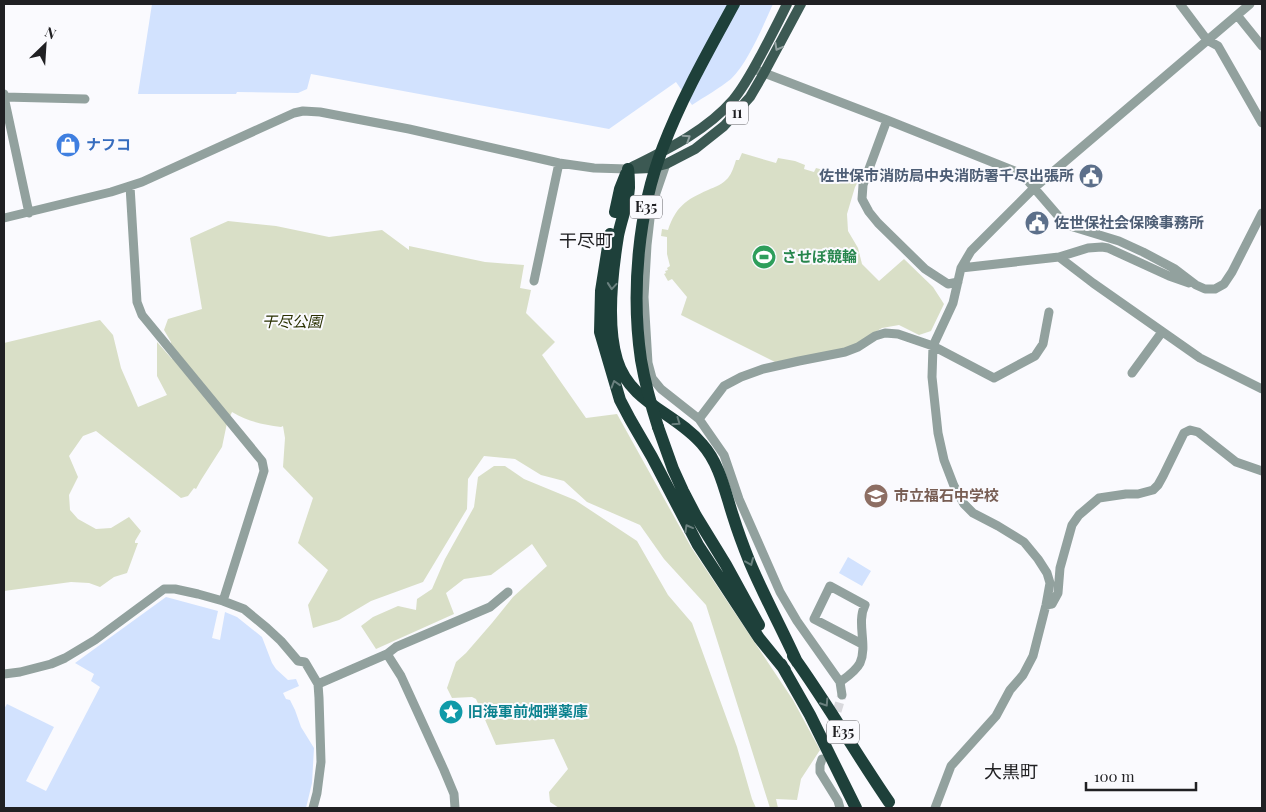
<svg xmlns="http://www.w3.org/2000/svg" width="1266" height="812" viewBox="0 0 1266 812" font-family="'Playfair Display','Noto Sans JP',serif">
  <style>
    .green { fill: #d9dfc7 }
    .water { fill: #d2e2fe }
    .lines { fill: none; stroke-linecap: round; stroke-linejoin: round }
    .minor-tunnel { stroke: #d9d9dd; stroke-width: 9; stroke-dasharray: 9 4.5; stroke-linecap: butt }
    .minor { stroke: #92a19e; stroke-width: 9 }
    .major { stroke: #3c5953; stroke-width: 10 }
    .highway { stroke: #1e403a; stroke-width: 12 }
    .highway-bridge { stroke: #1e403a; stroke-width: 12 }
    .oneway { stroke: #92a1a0 }
    .oneway2 { stroke: #6b817f }
    .labels { text-anchor: middle; stroke-width: 4; stroke-linejoin: round; paint-order: stroke }
    .shield { fill: #fafafe; stroke: #616165; stroke-width: 1 }
    .shield-label { font-size: 14px; font-weight: bold; fill: #202023 }
    .shop-label { font-size: 15px; font-weight: bold; fill: #366cbe; stroke: #fafafe; text-anchor: start }
    .service-label { font-size: 15px; font-weight: bold; fill: #4e5e75; stroke: #fafafe; text-anchor: end }
    .leisure-label { font-size: 15px; font-weight: bold; fill: #27864d; stroke: #fafafe; text-anchor: start }
    .park-label { font-size: 15px; font-style: italic; fill: #293000; stroke: #fafafe }
    .education-label { font-size: 15px; font-weight: bold; fill: #785e54; stroke: #fafafe; text-anchor: start }
    .culture-label { font-size: 15px; font-weight: bold; fill: #0d838f; stroke: #fafafe; text-anchor: start }
    .quarter-label { font-size: 18px; fill: #202023; stroke: #fafafe }
  </style>
  <rect width="100%" height="100%" fill="#fafafe"/>
  <path class="green" d="M742 153 776 163 778 158 795 161 805 165 804 169 814 172 816 168 842 175 844 169 860 178 855 187 847 214 848 231 858 248 862 264 879 281 904 259 933 287 944 304 931 331 919 335 899 325 882 328 854 345 842 350 775 362 681 315 687 297 672 279 668 281 664 274 666 273 665 271 668 270 667 268 670 266 667 254V237L661 236 662 229 668 230C676 207 685 200 708 190 715 187 723 184 728 178 732 173 734 166 736 160H739Z
    M228 221 276 226 329 237 382 230 409 250V246L485 262 524 265 520 288 531 290 526 313 555 342 542 355 586 418 617 414 691 547 793 700 820 750 801 779 797 800 776 799 778 808H770L706 605 664 559 640 525 587 502 564 481 541 475 515 459 484 456 468 479 467 509 423 582 371 601 339 620 313 628 308 605 328 570 298 543 313 498 283 467 285 438 283 426 281 427C262 424 249 422 232 412L227 423 222 447 201 480 196 489 194 488 188 496 181 498 96 431 83 436 69 456 78 477 69 495 70 510 78 519 96 529 111 528 129 517 141 531 135 541V543H138L127 573 114 577 100 587 89 583 71 582 4 591V343L100 320 113 335 121 368 138 407 167 395 157 376V342L172 359 171 342 164 330 168 319 202 309 190 238Z
    M494 466H505L524 479 575 500 637 541 668 595 692 623 737 747 752 799 756 808H585L584 807 559 808 550 802 549 792 568 769 554 739 496 745 476 699 472 697 452 698 447 688 456 662 466 653 492 623 513 597 547 566 532 544 491 575 464 579 446 593 454 614 376 649 361 626 373 617 398 606 416 610 417 599 432 589 445 559 474 507 478 477Z"/>
  <path class="water" d="M152 4H773C763 26 748 63 731 79 720 88 704 97 692 105L676 82 609 129 311 74 307 89 298 93 237 92 236 94H138Z
    M848 557 871 571 862 586 839 573Z
    M166 597 218 611 212 638 220 640 225 612 237 617 262 637 272 663 276 669 288 680 296 679 299 686 283 693 286 699 290 700 295 710 301 727 314 748 312 783 306 808H4V709L7 704 54 727 26 781 46 791 100 687 91 681 94 674 75 663Z"/>
  <g class="lines">
    <path class="minor-tunnel" d="M825 750 842 695"/>
    <path class="minor" d="M1180 4 1207 40 1218 46 1262 123
      M1237 15 1262 46
      M754 69 887 120 1022 174 1060 218 1070 226 1119 241 1143 252 1175 269 1196 285 1205 289H1215L1224 284 1232 272 1262 213
      M4 94V97L85 99
      M4 97 29 213
      M887 120 863 185 862 199 869 212 878 223 925 269 948 284 958 282
      M666 164 656 193 651 210 647 245 644 297 648 363 652 378 661 389 699 419 724 455 739 499 780 592 797 621 840 682 842 695
      M130 186 137 302 142 315 262 461 264 471 223 601
      M4 218 111 192 142 182 294 113 303 111 320 112 409 129 559 163 594 168 628 169
      M1059 257 1093 283 1200 358 1262 389
      M961 268 1059 257 1088 248 1102 247 1108 248 1169 276 1189 283
      M534 281 559 163
      M1132 373 1162 332
      M699 419 724 386 741 377 763 369 799 361 845 352 858 347 875 336 885 333 898 334 933 346 994 378 1035 356 1043 344 1049 312
      M1046 605 1052 604 1058 593 1060 568 1072 525 1079 515 1099 498 1126 494H1138L1153 490 1158 485 1163 476 1184 433 1190 430 1198 432 1236 462 1262 471
      M387 654 396 647 490 607 508 592
      M4 674 20 672 51 664 65 658 95 640 164 589H175L198 594 223 601 244 609 267 628 281 641 298 661 305 662 318 684 319 698 321 762 317 793 313 808
      M840 682C847 677 856 671 860 663 868 645 856 623 865 605L830 586 814 619 862 644
      M318 684 387 654 401 676 444 770 454 794 455 808
      M822 759 820 765V772L838 801 840 808
      M935 808 951 766 996 716 1010 690 1023 675 1033 656 1046 605 1050 583 1047 573 1038 559 1024 542 998 526 973 513 964 504 954 486 944 460 938 433 932 377 933 346 953 303 961 268 971 251 1034 188 1250 4"/>
    <path class="major" d="M632 167C668 149 706 131 733 100 744 87 753 70 761 55 770 38 779 21 787 4
      M628 169 651 168 666 164 695 149 724 126 750 97 764 73 801 4"/>
    <path class="highway" d="M628 169C629 175 629 182 629 188 628 204 621 220 618 236 612 273 606 324 617 360 630 403 676 413 702 444 720 464 725 492 733 516 738 532 744 548 750 563 764 596 782 629 797 662
      M615 212 620 189 626 174
      M610 234 601 291 600 332 620 400 630 419 652 457 698 545 759 638 785 670
      M658 427 673 469 683 491 696 516 726 565 759 625
      M793 656C827 703 856 754 889 802
      M781 664 810 715 856 808"/>
    <path class="highway-bridge" d="M658 427C651 405 645 383 641 360 631 292 638 211 663 147 682 97 709 50 734 4"/>
  </g>
  <defs><path id="oneway-chevron" d="M-2-3.5L2.5 0L-2 3.5" fill="none" stroke-width="1.6" stroke-linecap="round" stroke-linejoin="round" transform="scale(1.25)"/></defs>
  <g class="oneway">
    <use href="#oneway-chevron" transform="translate(778 47) rotate(118)"/>
    <use href="#oneway-chevron" transform="translate(687 138) rotate(-33)"/>
  </g>
  <g class="oneway2">
    <use href="#oneway-chevron" transform="translate(612 286) rotate(95)"/>
    <use href="#oneway-chevron" transform="translate(615 384) rotate(-107)"/>
    <use href="#oneway-chevron" transform="translate(677 422) rotate(35)"/>
    <use href="#oneway-chevron" transform="translate(688 528) rotate(-119)"/>
    <use href="#oneway-chevron" transform="translate(750 562) rotate(67)"/>
    <use href="#oneway-chevron" transform="translate(825 703) rotate(57)"/>
  </g>
  <defs>
    <symbol id="shop-disc" viewBox="-11 -11 22 22"><circle r="9.5" fill="#3f7fe0" stroke="#fafafe"/><path d="M-5-2.5h2.3a2.7 3.5 0 0 1 5.4 0H5L5.5 6h-11ZM-1.5-2.5h3a1.5 2.3 0 0 0-3 0Z" fill="#fff"/></symbol>
    <symbol id="civic-disc" viewBox="-11 -11 22 22"><circle r="9.5" fill="#5c6f8a" stroke="#fafafe"/><path d="M-.6-6.5H3V-4.5H.6V-3L4-1V1h2V6H-6V1h2V-1L-.6-3ZM-1.2 2.5V6h2.4V2.5Z" fill="#fff"/></symbol>
    <symbol id="stadium-disc" viewBox="-11 -11 22 22"><circle r="9.5" fill="#2e9e5b" stroke="#fafafe"/><path d="M0-5a6.5 5 0 1 0 0 10a6.5 5 0 1 0 0-10ZM-3.5-1.8h7v3.6h-7Z" fill="#fff"/></symbol>
    <symbol id="school-disc" viewBox="-11 -11 22 22"><circle r="9.5" fill="#8d6e63" stroke="#fafafe"/><path d="M0-5L7-2L0 1L-7-2ZM-4 1L0 2.5L4 1V4Q0 6-4 4Z" fill="#fff"/></symbol>
    <symbol id="sight-disc" viewBox="-11 -11 22 22"><circle r="9.5" fill="#0f9aa8" stroke="#fafafe"/><path d="M0-6L1.8-2.2L6-1.7L2.9 1.2L3.7 5.4L0 3.3L-3.7 5.4L-2.9 1.2L-6-1.7L-1.8-2.2Z" fill="#fff"/></symbol>
  </defs>
  <g fill-rule="evenodd">
    <use href="#shop-disc" x="54" y="131" width="28" height="28"/>
    <use href="#civic-disc" x="1077" y="162" width="28" height="28"/>
    <use href="#civic-disc" x="1023" y="209" width="28" height="28"/>
    <use href="#stadium-disc" x="750" y="243" width="28" height="28"/>
    <use href="#school-disc" x="862" y="482" width="28" height="28"/>
    <use href="#sight-disc" x="437" y="698" width="28" height="28"/>
  </g>
  <g class="labels">
    <g class="shield">
      <rect x="726" y="101.5" width="22" height="23" rx="4"/>
      <rect x="630" y="195.5" width="32" height="23" rx="4"/>
      <rect x="827" y="720.5" width="32" height="23" rx="4"/>
    </g>
    <g class="shield-label">
      <text x="737" y="118">11</text>
      <text x="646" y="212">E35</text>
      <text x="843" y="737">E35</text>
    </g>
    <g class="shop-label">
      <text x="86" y="150">ナフコ</text>
    </g>
    <g class="service-label">
      <text x="1074" y="181">佐世保市消防局中央消防署千尽出張所</text>
      <text x="1054" y="228" text-anchor="start">佐世保社会保険事務所</text>
    </g>
    <g class="leisure-label">
      <text x="782" y="262">させぼ競輪</text>
    </g>
    <g class="park-label">
      <text x="292" y="327">干尽公園</text>
    </g>
    <g class="education-label">
      <text x="894" y="501">市立福石中学校</text>
    </g>
    <g class="culture-label">
      <text x="468" y="717">旧海軍前畑弾薬庫</text>
    </g>
    <g class="quarter-label">
      <text x="586" y="247">干尽町</text>
      <text x="1011" y="778">大黒町</text>
    </g>
  </g>
  <rect width="1266" height="812" fill="none" stroke="#202023" stroke-width="10"/>
  <g transform="translate(45 45) rotate(25)" stroke="#fafafe" stroke-width="4" paint-order="stroke">
  <path d="M0-4L9 19L0 12L-9 19Z" fill="#202023"/>
  <text y="-8" font-size="14" font-weight="bold" text-anchor="middle" fill="#202023">N</text>
  </g>
  <path d="M1086 782v8h110v-8" fill="none" stroke="#202023" stroke-width="2.5"/>
  <text x="1094" y="782" font-size="15" fill="#202023" stroke="#fafafe" stroke-width="4" paint-order="stroke">100 m</text>
</svg>
